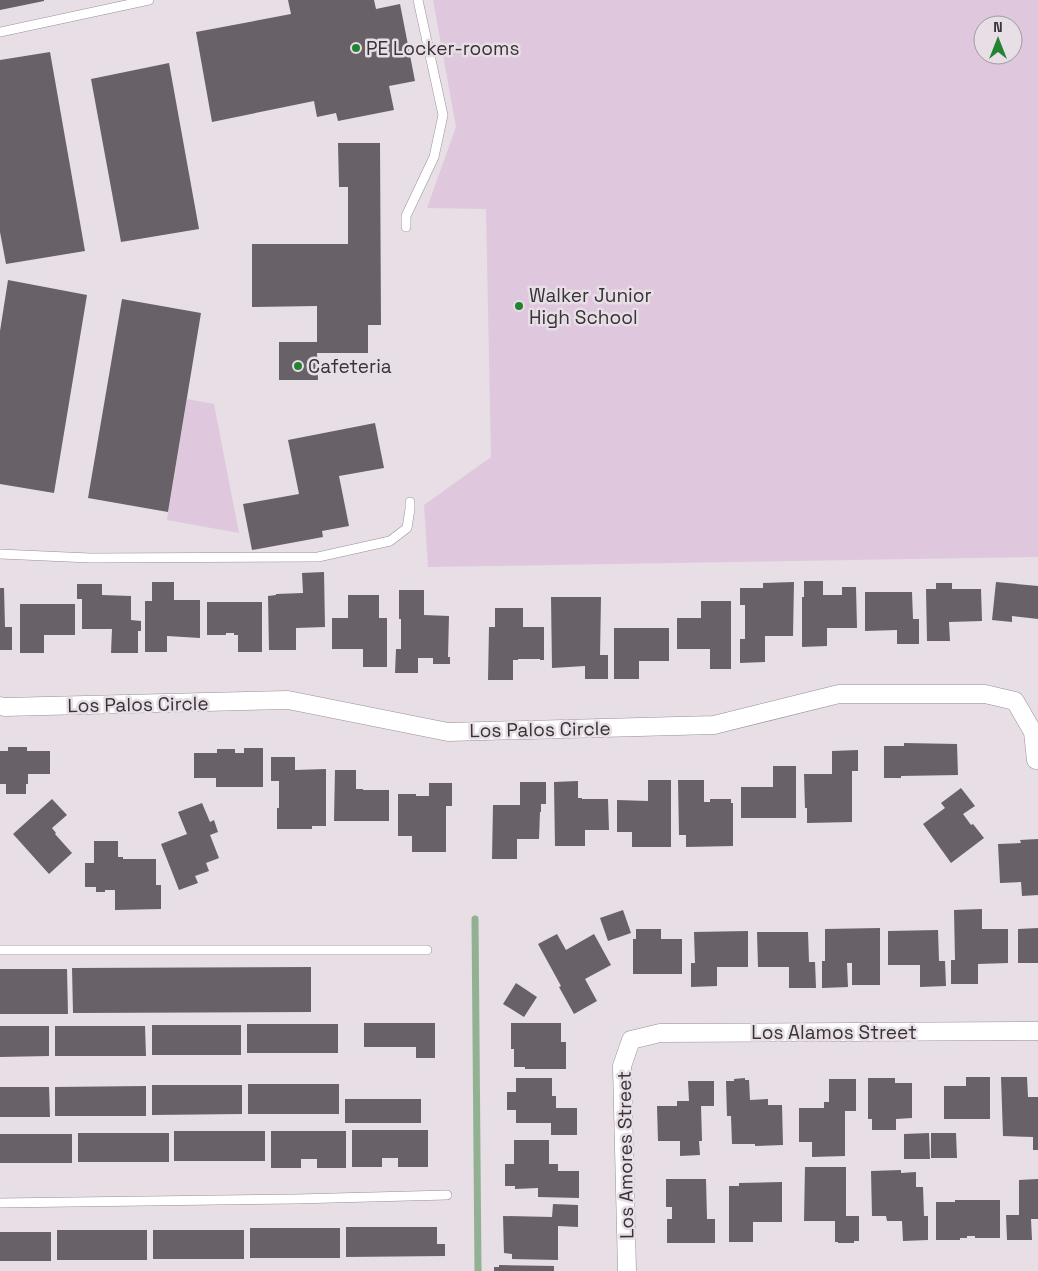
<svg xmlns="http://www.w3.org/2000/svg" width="1038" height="1271" viewBox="0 0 1038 1271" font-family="'Space Grotesk',sans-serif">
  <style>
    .green { fill: #dfc8dd; fill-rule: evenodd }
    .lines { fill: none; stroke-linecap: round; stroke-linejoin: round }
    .stream { stroke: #92b193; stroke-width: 7 }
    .building { fill: #696168 }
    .service-casing { stroke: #988f97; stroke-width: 10 }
    .minor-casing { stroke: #988f97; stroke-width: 19 }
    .service { stroke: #fff; stroke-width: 9 }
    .minor { stroke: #fff; stroke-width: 18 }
    .poi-dot { fill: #248233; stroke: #e7dee6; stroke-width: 2 }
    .labels { text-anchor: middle; stroke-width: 5; stroke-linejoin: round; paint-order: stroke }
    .poi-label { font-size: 19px; fill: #373336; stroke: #e7dee6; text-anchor: start }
    .street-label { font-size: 19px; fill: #373336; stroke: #e7dee6 }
  </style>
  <rect width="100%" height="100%" fill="#e7dee6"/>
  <path class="green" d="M433 0H1038V557L428 567 424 505 491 457 486 209 427 208 456 127ZM983 25H1013V55H983Z
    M187 399 214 404 239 533 167 520Z"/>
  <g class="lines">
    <path class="stream" d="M475 919 478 1271"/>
  </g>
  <path class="building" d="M0 0H44V1L0 10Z
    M288 0H374L376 9 400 4 415 81 389 86 394 110 338 121 336 113 317 117 314 101 212 122 196 32 291 14Z
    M50 52 85 251 6 264 0 232V60Z
    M169 63 199 229 121 242 91 79Z
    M338 143H380L381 325H368V353H317L318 380H279V342H317V306L252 307V244H348V187H339Z
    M8 280 87 295 54 493 0 484V331Z
    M122 299 201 313 168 512 88 498Z
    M375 423 384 468 339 476 349 526 322 531 323 537 252 550 243 504 299 494 288 440Z
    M324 572 325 627 296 628V650H269L268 596 276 595V594L303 593 302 573Z
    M804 581H823V595H842V587H856L857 628H827V646L802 647V597H804Z
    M152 582H174V600H200V638L167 636V652H145V601H152Z
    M794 582 793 636H765V662L740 663V639H745V605H740V588H763V583Z
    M996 582 1038 586V619L1012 616V622L992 620Z
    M936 583H952V589H981L982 621 949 622 950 641H927L926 589H936Z
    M77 584H102V595L131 596V620L141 621V631H138V653H111L112 629H82V599H77Z
    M0 588H4L5 627H12V650H0Z
    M399 590H424V615L449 616 448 657H450V664H433V658H418V673H395L396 649H401V619H399Z
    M865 592H912L913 619H919V644H897V630L865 631Z
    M348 595H379V618H387V667H363V649H332V618H348Z
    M551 597H601L600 655H608V679H585V666L552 668Z
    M701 601H731V669H710V649H677V618H701Z
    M207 602H262V652H238V635H234V633H226V635H207Z
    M20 604H75V635H44V653H20Z
    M495 608H523V627H544V660H540V659H518V660H513V680H488L489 627H495Z
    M614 628H669V661H639V679H614Z
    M904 743 957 744 958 775 901 776V778H884V746H904Z
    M8 747H27V751H50V774H28V784H26V794H6V784H0V751H8Z
    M244 748H263V787H216V778H194V753H217V749H235V753H244Z
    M858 750V771H852V822L807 823V808H805L804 774H832V751Z
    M271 757H295V770L326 769V826H312V829H277V808H279V781H271Z
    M773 766H796V818H741V787H773Z
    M335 770H356V789H363V790H389V821H334Z
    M648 780H671V847H632V832H617V800L648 801Z
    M678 780H704V802H710V799H731V803H733V846L686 847V835H679Z
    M578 781V798H582V799H608L609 830H585V846H555L554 782Z
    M520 782H546V804H541V812H540L539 839H517V859H492L493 805H520Z
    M429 783H452V806H446V852H412V836H398V794H416V796H429Z
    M961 788 975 806 963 814 971 825 973 824 984 838 951 863 923 824 945 808 941 803Z
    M52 799 67 815 52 828 56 833 55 834 72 853 49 874 13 834Z
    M202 803 210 822 214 820 218 832 210 835 219 858 206 863 209 871 195 876 198 883 179 890 161 844 187 834 178 812Z
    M1038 839V895L1022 896 1021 882 1000 883 998 844 1021 843 1020 840Z
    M94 841H118V857H123V859H156V885H161V909L115 910V890H105V892H96V887H85V863H94Z
    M982 909V929H1008V963L978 964V984H951V960H955L954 910Z
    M623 910 631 933 608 941 600 918Z
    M880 928V985H852V963H847L848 987 822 988V961H825V929Z
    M1038 928V963H1018V929Z
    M636 929H661V939H682V974H633V939H636Z
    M938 930 939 961H945L946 986 920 987V965H888V931Z
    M748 931V967H717V986L691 987V963H695L694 932Z
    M757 932H808L809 962H815L816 988H789V967H758Z
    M557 934 566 950 594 934 611 965 585 979 597 1001 574 1014 559 987 561 986 538 944Z
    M311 967V1012L73 1013 72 968Z
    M0 969H67L68 1014H0Z
    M516 983 537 997 524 1017 503 1004Z
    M364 1023H435V1058H416V1047H364Z
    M511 1023H561V1042H566V1069H525V1067H514V1049H511Z
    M247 1024H338V1053H247Z
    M152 1025H241V1055H152Z
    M0 1026H49V1056L0 1057Z
    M55 1026H145L146 1056H55Z
    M966 1077H990V1119H944V1086H966Z
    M1001 1077H1027L1028 1097H1038V1150H1033V1137L1003 1136Z
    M516 1078H552V1096H556V1108H577V1135H551V1123H516V1110H507V1092H516Z
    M745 1078V1080H749L750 1100 768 1099V1105H782L783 1145 755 1146V1144H732L731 1116H727L726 1081H734V1079Z
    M868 1078H895V1083H912V1118L896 1119V1130H872V1119H868Z
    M829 1079H856V1111H845V1156L812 1157V1142H799V1108H824V1102H829Z
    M688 1081H714V1106H701L702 1141H699L700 1155 680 1156V1141H658L657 1106H677V1101H689Z
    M248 1084H339V1114H248Z
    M152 1085H242V1114L152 1115Z
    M146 1086V1116H55V1087Z
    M0 1087H49L50 1117H0Z
    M345 1099H421V1123H345Z
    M352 1130H428V1167H398V1158H382V1167H352Z
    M174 1131H265V1161H174Z
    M271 1131H346V1168H317V1159H301V1168H271Z
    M78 1133H169V1162H78Z
    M929 1133 930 1159H904V1134Z
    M931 1133H956L957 1158H931Z
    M0 1134H72V1163H0Z
    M514 1140H549V1164H558V1171H579V1198L538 1197V1188L515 1189V1186H505V1164H514Z
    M805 1167H846V1216H859V1241H854V1243H838V1242H835V1221H804Z
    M901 1170V1173L916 1172V1187H923L924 1216H928V1240L903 1241 902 1221H887L886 1216H872L871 1171Z
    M666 1179H706L707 1219H715V1243H667V1219H672V1207H666Z
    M1038 1179V1219H1031L1032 1240H1007L1006 1215H1019V1180Z
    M782 1182V1222H753V1242H729V1186H739V1183Z
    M955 1200H1000V1238H975V1236H967V1238H960V1240H936V1202H955Z
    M553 1204 578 1205V1227L558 1226V1260L512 1259V1254L504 1253 503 1216 552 1217Z
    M346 1227H437V1244H445V1256L346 1257Z
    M250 1228H340V1258H250Z
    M57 1230H147V1260H57Z
    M153 1230H244V1259H153Z
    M0 1232H51V1261H0Z
    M499 1265 554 1266V1271H494V1267H499Z"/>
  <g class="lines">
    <defs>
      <path id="service" d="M0 32 149 0
        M406 227V216L434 157 443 115 418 0
        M0 554 90 558 318 557 390 541 407 528 410 509V502
        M0 950H427
        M0 1203 296 1199 447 1195"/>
      <path id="minor" d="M0 706 5 707 288 700 448 732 714 725 839 694H985L1015 701 1033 732 1036 760
        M627 1271 622 1066 631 1040 660 1033 1038 1031"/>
    </defs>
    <use href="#service" class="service-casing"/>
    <use href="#minor" class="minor-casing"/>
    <use href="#service" class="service"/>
    <use href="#minor" class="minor"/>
  </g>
  <g class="poi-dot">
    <circle cx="356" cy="48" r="5"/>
    <circle cx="519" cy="306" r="5"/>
    <circle cx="298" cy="366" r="5"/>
  </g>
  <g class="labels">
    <g class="poi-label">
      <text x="366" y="55">PE Locker-rooms</text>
      <text x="529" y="302">Walker Junior<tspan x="529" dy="22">High School</tspan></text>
      <text x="308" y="373">Cafeteria</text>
    </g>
    <g class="street-label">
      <text transform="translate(138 704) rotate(-1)" y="7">Los Palos Circle</text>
      <text transform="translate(540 729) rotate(-1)" y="7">Los Palos Circle</text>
      <text x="834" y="1039">Los Alamos Street</text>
      <text transform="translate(625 1155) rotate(-91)" y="7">Los Amores Street</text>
    </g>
  </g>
  <g transform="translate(998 40)"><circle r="24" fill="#e7dee6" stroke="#a19aa0"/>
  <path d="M0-4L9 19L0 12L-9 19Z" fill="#248233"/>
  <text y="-8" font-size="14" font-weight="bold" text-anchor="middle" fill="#373336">N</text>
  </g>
</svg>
